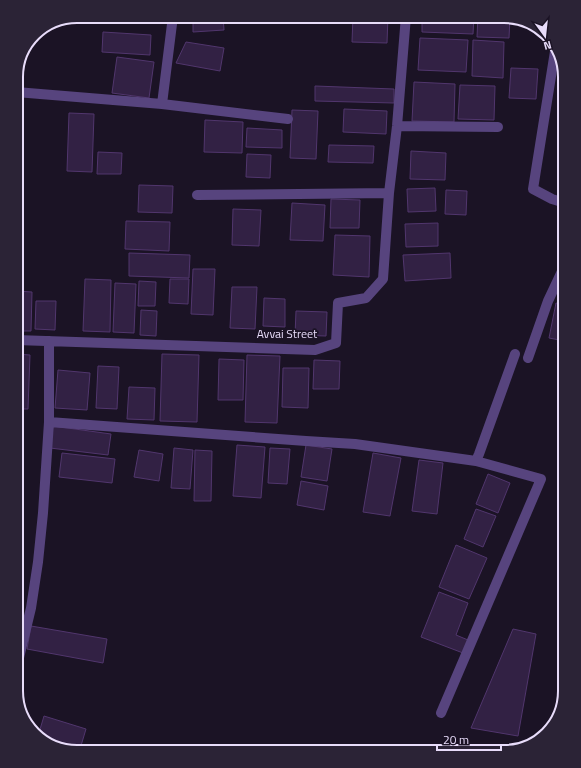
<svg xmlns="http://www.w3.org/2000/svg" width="581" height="768" viewBox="0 0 581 768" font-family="'Titillium Web',sans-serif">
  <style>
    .building { fill: #322144; stroke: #51366d }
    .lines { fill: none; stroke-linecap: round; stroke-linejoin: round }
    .minor { stroke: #57447e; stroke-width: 10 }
    .labels { text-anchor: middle; stroke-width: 3.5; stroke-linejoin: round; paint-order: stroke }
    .street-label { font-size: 12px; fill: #e8dcfa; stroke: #1b1325 }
    .rim { fill: none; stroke: #e8dcfa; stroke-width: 2 }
  </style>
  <rect width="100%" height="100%" fill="#1b1325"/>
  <path class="building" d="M193 16H223L224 30 193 32Z
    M353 16H388L387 43 352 42Z
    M422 16H474L473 34 422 32Z
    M478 16 510 17 509 38 477 37Z
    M103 32 151 35 150 55 102 52Z
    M420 38 468 40 466 72 418 70Z
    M473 40 504 42 503 78 472 76Z
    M186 42 224 48 220 71 176 63Z
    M24 56 21 79H16V72Z
    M117 57 154 62 149 98 112 93Z
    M561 65 565 76 558 74Z
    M511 68 538 69 536 99 509 98Z
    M414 82 455 84 454 122 412 121Z
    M460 85 495 86 494 120 458 119Z
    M315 86 394 89V103L315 101Z
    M344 109 387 111 386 134 343 132Z
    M292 110 318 111 316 159 290 158Z
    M69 113 94 114 92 172 67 171Z
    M205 120 243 122 242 153 204 152Z
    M247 128 282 130V148L246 147Z
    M329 145 374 146 373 163 328 162Z
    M411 151 446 153 445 180 410 179Z
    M98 152 122 153 121 174H97Z
    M247 154 271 155 270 178 246 177Z
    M139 185 173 186 172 213 138 212Z
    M435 188 436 211 408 212 407 189Z
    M446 190 467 191 466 215 445 214Z
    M331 199 360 200 359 228H330Z
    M292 203 325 205 323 241 290 240Z
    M233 209 261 210 259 246 232 245Z
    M126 221 170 222 169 251 125 249Z
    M438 223V246L406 247 405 224Z
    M335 235 370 236 369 277 333 275Z
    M129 253 190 255 189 278 129 276Z
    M450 253 451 278 405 281 403 255Z
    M193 269H215L213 315 191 314Z
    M85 279 111 280 110 332 83 331Z
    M170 279H189L188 304 169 303Z
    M139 281 156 282 155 306H138Z
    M115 283 136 284 134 333 113 332Z
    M232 287H257L255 329 230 328Z
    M16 291 32 292 31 331H16Z
    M264 298 285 299V327L263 326Z
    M36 301H56L55 330 35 329Z
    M556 303 565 305V341L549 338Z
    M141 310 157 311 156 336 140 335Z
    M296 311 327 312 326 336 295 335Z
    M16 354 30 355 28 409H16Z
    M162 354 199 355 197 422 160 421Z
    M247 355 280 356 277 423 245 422Z
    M219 359 244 360 243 400H218Z
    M314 360 340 361 339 389H313Z
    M98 366 119 367 117 409 96 408Z
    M283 368H309L308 408 282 407Z
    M58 370 90 373 87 410 55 408Z
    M129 387 155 388 154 420 127 419Z
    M53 426 111 434 108 455 50 448Z
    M237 445 265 447 261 498 233 496Z
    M306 445 332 449 327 481 301 477Z
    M174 448 193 450 190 489 171 488Z
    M270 448 290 449 287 484 268 483Z
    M139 450 163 454 159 481 134 477Z
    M195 450 212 451 211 501H194Z
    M62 453 115 459 112 483 59 477Z
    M373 453 401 458 390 516 363 512Z
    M419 460 443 463 437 514 412 511Z
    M488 474 510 483 498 513 476 504Z
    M301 481 328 486 324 510 297 505Z
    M476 509 496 516 483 547 464 539Z
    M456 545 487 558 469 599 439 587Z
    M439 592 468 603 456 635 468 640 463 653 421 637Z
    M31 626 107 639 103 663 27 649Z
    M513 629 536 634 518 736 471 728Z
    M44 716 86 729 80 749 39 737 38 736Z"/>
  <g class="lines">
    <path class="minor" d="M556 45 533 189 552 199 565 203
      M16 92 162 104 288 119
      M162 104 173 16
      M397 126 498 127
      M197 195 389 193
      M16 340 315 350 336 343 338 303 366 298 383 279 389 193 397 126 406 16
      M528 358 548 301 565 265
      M49 422 306 441 355 444 476 461 541 479 441 713
      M476 461 479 454 515 354
      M16 670 31 608 38 562 43 513 49 422V341"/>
  </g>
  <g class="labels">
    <g class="street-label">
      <text x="287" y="338">Avvai Street</text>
    </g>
  </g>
  <path d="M0 0H581V768H0ZM77 23H504A54 54 0 0 1 558 77V691A54 54 0 0 1 504 745H77A54 54 0 0 1 23 691V77A54 54 0 0 1 77 23Z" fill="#2b2336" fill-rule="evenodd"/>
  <path class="rim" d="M77 23H504A54 54 0 0 1 558 77V691A54 54 0 0 1 504 745H77A54 54 0 0 1 23 691V77A54 54 0 0 1 77 23Z"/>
  <g transform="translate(545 36) rotate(165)" stroke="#1b1325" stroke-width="3" paint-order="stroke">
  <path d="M0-3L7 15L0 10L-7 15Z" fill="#e8dcfa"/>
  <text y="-6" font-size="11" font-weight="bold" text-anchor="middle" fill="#e8dcfa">N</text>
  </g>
  <path d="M437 744v6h64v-6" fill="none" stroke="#e8dcfa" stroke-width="2"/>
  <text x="443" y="744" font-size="12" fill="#e8dcfa" stroke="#1b1325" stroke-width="3" paint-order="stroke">20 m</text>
</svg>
